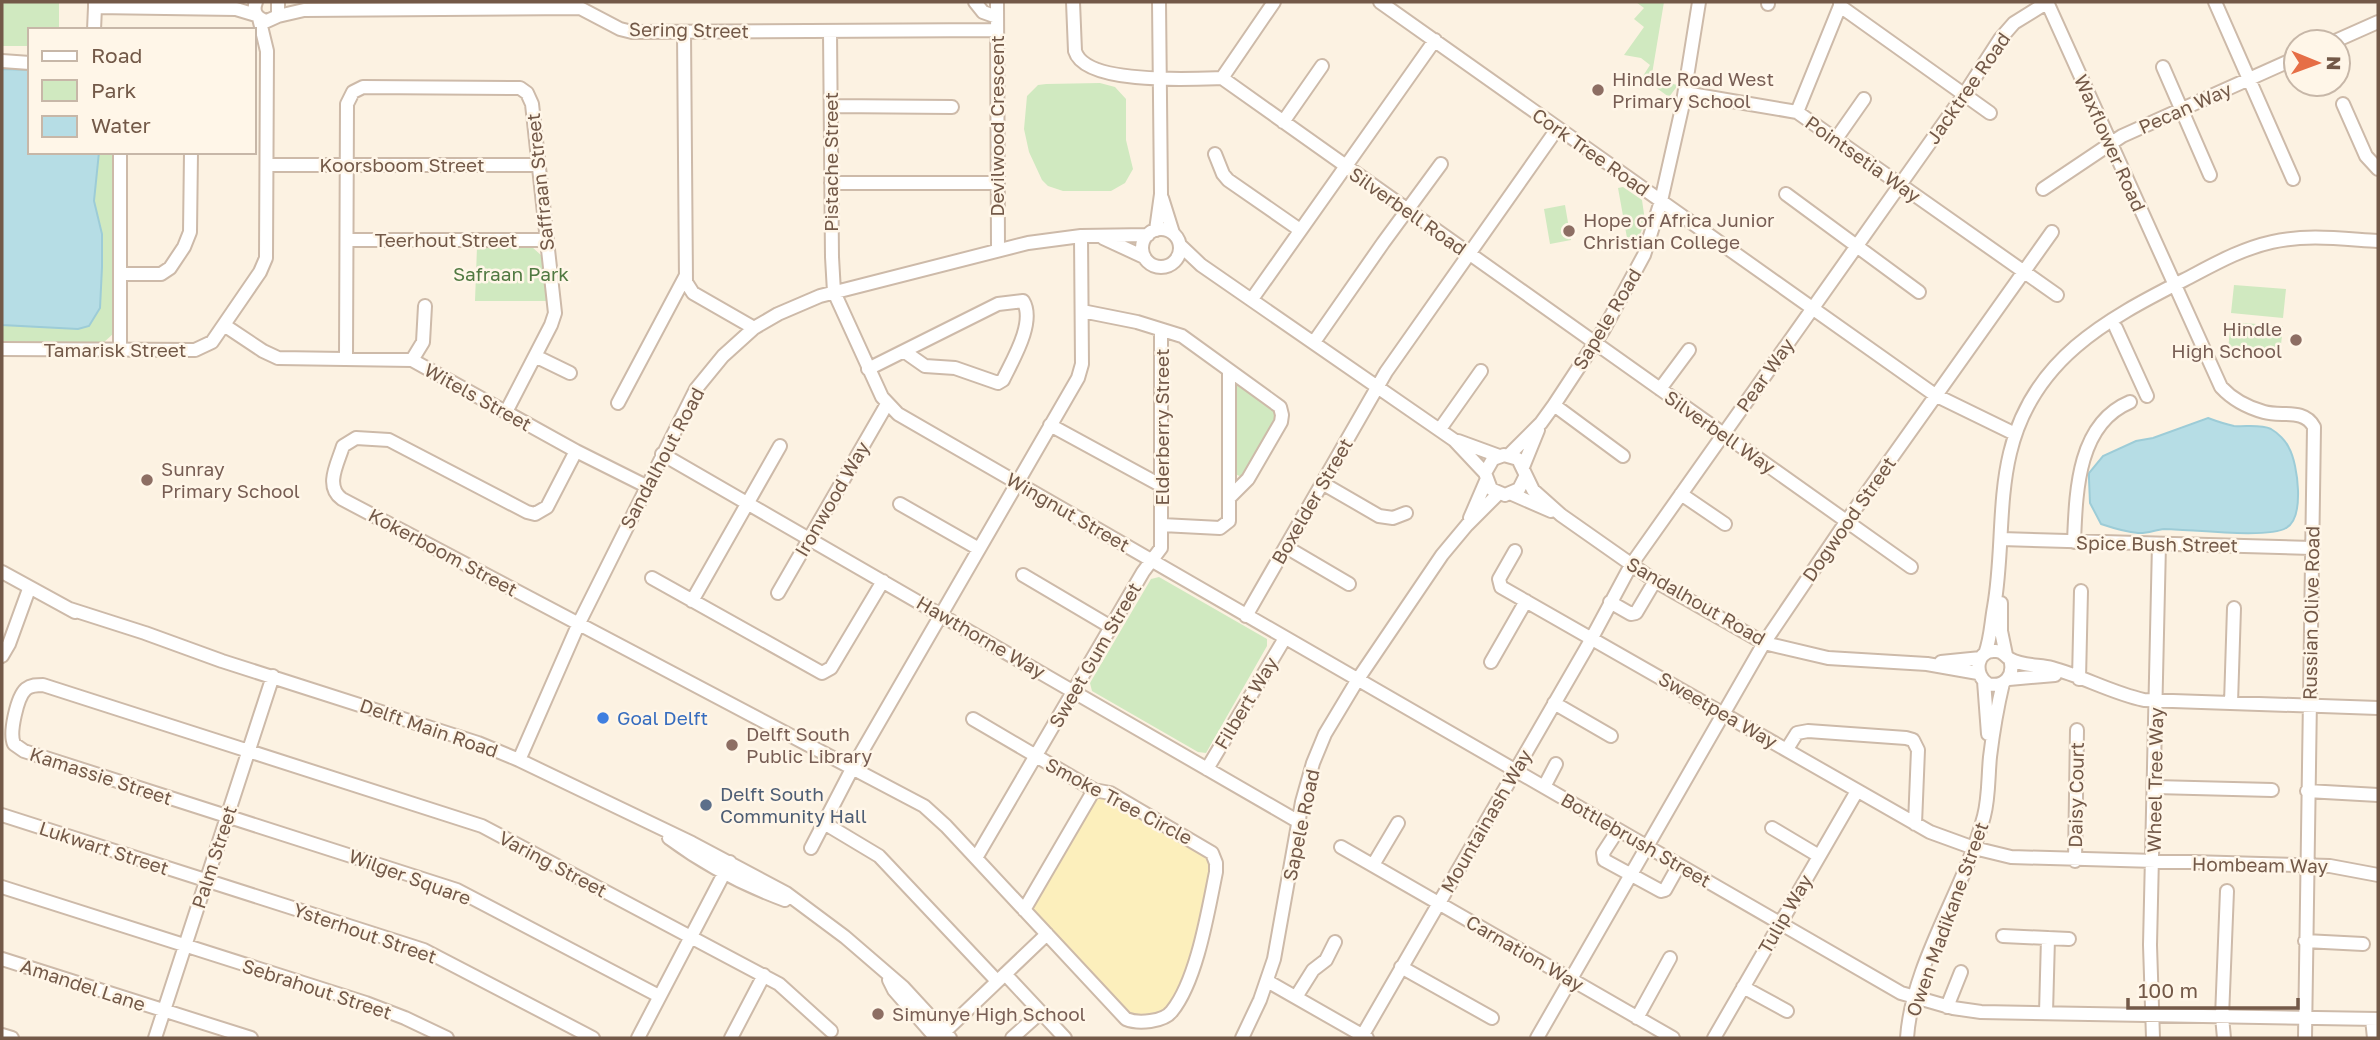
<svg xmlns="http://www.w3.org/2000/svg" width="2380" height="1040" viewBox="0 0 2380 1040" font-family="'Golos Text',sans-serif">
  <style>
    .green { fill: #d0e9c0 }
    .sand { fill: #fcefbc }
    .water { fill: #b6dde5; stroke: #9dccd7; stroke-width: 2 }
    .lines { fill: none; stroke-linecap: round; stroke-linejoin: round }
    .minor-casing { stroke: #cdbaa9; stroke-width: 16 }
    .minor { stroke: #fff; stroke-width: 12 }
    .education-dot { fill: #8d6e63; stroke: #fff6e8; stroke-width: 2.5 }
    .shop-dot { fill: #3f7fe0; stroke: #fff6e8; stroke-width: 2.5 }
    .service-dot { fill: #5c6f8a; stroke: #fff6e8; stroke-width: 2.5 }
    .labels { text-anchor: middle; stroke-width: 5; stroke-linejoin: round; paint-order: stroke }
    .street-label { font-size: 19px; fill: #735948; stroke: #fff6e8 }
    .education-label { font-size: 19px; fill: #785e54; stroke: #fff6e8; text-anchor: start }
    .park-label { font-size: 19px; fill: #507941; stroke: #fff6e8 }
    .shop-label { font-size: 19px; fill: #366cbe; stroke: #fff6e8; text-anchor: start }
    .service-label { font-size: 19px; fill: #4e5e75; stroke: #fff6e8; text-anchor: start }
  </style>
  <rect width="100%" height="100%" fill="#fcf2e2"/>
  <path class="green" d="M2 2H59V30H30V46H2Z
    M1636 2H1664L1651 80 1678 85 1669 97 1644 79 1643 76 1650 65 1641 58 1624 55 1644 27 1634 19 1644 8Z
    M2 68 30 69V152H116L114 333 102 344H2Z
    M1100 83 1115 87 1126 99V140L1133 169 1125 183 1111 191H1063L1048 186 1042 180 1029 152 1024 129 1027 96 1038 85 1046 84Z
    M1623 187 1642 200 1645 221 1635 248 1629 249 1618 188Z
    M1565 205 1571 240 1550 244 1544 209Z
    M477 247H532L542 256 547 301H475Z
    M2234 285 2286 289 2283 318 2231 313Z
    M2231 322 2283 326 2280 354 2228 349Z
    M1240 383 1275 407 1279 416 1246 475 1242 477 1235 474V386Z
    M1159 577 1267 639V646L1206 753 1198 752 1092 691 1090 683 1151 579Z"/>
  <path class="sand" d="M1103 795 1210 857 1212 874 1188 971 1167 1012 1137 1018 1129 1015 1033 912 1032 906 1096 796Z"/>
  <path class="water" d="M2 69 30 70V152H99L94 201 102 234V267L100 308 89 326 78 329 2 325Z
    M2208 418C2216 421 2225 424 2234 426 2246 427 2260 424 2271 429 2278 433 2286 441 2289 448 2298 464 2305 518 2286 528 2268 539 2188 529 2164 529 2155 530 2146 534 2138 533 2125 532 2113 528 2101 524L2090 503 2089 479V473L2103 456 2136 441 2153 438Z"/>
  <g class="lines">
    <defs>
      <path id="minor" d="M95 2V7L236 9 256 15
        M256 2C252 12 257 19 267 21L278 16V2
        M975 2 983 12 997 17
        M997 2 998 250
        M1073 2 1075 51C1085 85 1192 79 1222 78
        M1380 2 1935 395 2015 434
        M1768 2V4
        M2047 2 2221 387C2233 400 2246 407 2264 412 2281 417 2304 408 2314 427L2305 1038
        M2215 2 2293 179
        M1840 6 1990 113
        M278 16 304 10 580 8 620 29 632 32 997 30
        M94 30 95 7
        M830 31 832 257 834 292 882 397 898 414 1901 993 1953 1008 1981 1012 2378 1019
        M684 32 686 282 693 293 754 328
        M2333 42 2378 22
        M2 61 30 63
        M2163 67 2210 175
        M1222 78 1911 567
        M1222 78 1274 2
        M1685 93 1797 112 2057 295
        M2343 104 2366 156 2378 169
        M831 106 952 107
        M1797 112 1840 6V2
        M1283 122 1322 66
        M1836 139 1864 99
        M1215 154 1223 174 1228 180 1300 230
        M267 165H538
        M831 183H998
        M2043 189 2122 136 2296 58
        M1786 194 1919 292
        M1162 198 1173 233
        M1142 248a19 19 0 1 1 38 0a19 19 0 1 1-38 0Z
        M1156 230 1161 194 1159 2
        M1103 238 1144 257
        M347 240H546
        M1180 245 1201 265 1454 440 1485 473
        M120 274H161L170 268 184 247 190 232 191 152
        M1252 299 1435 40
        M1082 311 1137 322 1182 336 1280 407 1282 415 1281 422 1248 479 1230 497
        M224 325 263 351 278 358 412 360 576 451 646 486
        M2116 328 2147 396
        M1314 342 1383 243 1441 164
        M2 349 195 350 212 342 260 272 266 258 267 51 259 18
        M120 350V152
        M535 356 570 373
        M346 359 347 104 353 92 363 87 520 88 527 93 532 104 555 313 551 325 506 412
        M412 360 423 342 425 306
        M868 369 998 304 1023 301C1036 322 1012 361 1003 380L998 383 955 368 925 366 905 352
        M1660 389 1689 350
        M618 403 685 277
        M1554 405 1623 456
        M1050 425 1162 486
        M1440 429 1481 371
        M1458 441 1499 456
        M576 451 547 507 535 514 527 512 389 440 356 438 343 446C338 463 324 486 342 499L924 806 946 826 1126 1019C1138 1024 1164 1022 1172 1011 1197 980 1208 911 1216 872V863L1212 853 1110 793 1094 790 973 719
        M662 454 1299 822
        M1509 455 1541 423 1554 405 1604 329 1644 255 1661 201 1682 108 1699 2
        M1523 467 1538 430
        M1525 477 1519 489 1505 495 1491 489 1485 473 1493 459 1504 455 1518 459 1533 490 1561 515 1655 581 1764 643 1828 658 1927 664 1978 673
        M1322 483 1379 516 1393 518 1406 513
        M1512 494 1551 511
        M1681 494 1725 524
        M900 504 979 549
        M1470 518 1486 481
        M1162 525 1220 528 1229 521V370
        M2001 539 2312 548
        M2074 542C2076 493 2077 424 2130 402
        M1286 547 1349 584
        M1515 551 1499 579 1501 587 1930 832 1974 848 2011 857 2330 866 2378 875
        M2 572 75 612
        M1023 575 1111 627
        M652 578 822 673 831 668 883 581
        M778 593 887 404
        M692 601 780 446
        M1610 602 1631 614 1636 613 1655 581
        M2001 603V631L2006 655
        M70 609 145 633 222 661 478 743 519 760 692 843 786 893 845 937 903 987 950 1038
        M1246 616 1386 372 1557 129
        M1985 654C1991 638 1991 623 1994 607 2003 556 1998 503 2010 453 2032 360 2105 320 2184 280 2213 265 2240 249 2272 242 2307 234 2343 239 2378 241
        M2 656 9 644 29 589
        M2010 659C2015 675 2005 688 1988 684 1973 675 1976 649 1996 651 2004 651 2004 656 2010 659 2021 666 2040 665 2052 668 2084 677 2112 693 2144 700L2378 708
        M1491 662 1526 601
        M1941 662 1981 658
        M2009 679 2055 675
        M2079 679 2081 591
        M1984 681 1988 734
        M1554 703 1611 736
        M2231 703 2234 608
        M1787 749 1797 733 1808 731 1906 738 1913 740 1918 750 1915 824
        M519 760 579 623 696 389 723 356 754 328 778 314 820 296 1028 243 1081 236 1148 235
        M1207 769 1285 638
        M1544 787 1556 764
        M2155 787 2272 790
        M2307 791 2378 795
        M2 815 424 950 593 1038
        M824 823 879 856 997 981
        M1772 828 1819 856
        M1618 830 1603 853 1604 860 1661 891 1665 890 1679 865
        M669 838C704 864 744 885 785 900
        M1341 847 1673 1038
        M811 848 853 767 1078 378 1082 364 1081 236
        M976 858 1143 572 1161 548V330
        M2075 861 2077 730
        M1373 865 1398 823
        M2 887 366 1003 405 1018 447 1038
        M1024 910 1094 790
        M2003 936 2069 939
        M2305 941 2363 944
        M2 959 251 1038
        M1401 967 1492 1018
        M1005 974 1065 1038
        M889 980 894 990 936 1038
        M1267 981 1367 1038
        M1743 987 1787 1011
        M659 996 457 890 24 751 14 744C9 733 17 697 26 689 31 685 37 685 43 685L482 826 779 984 831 1031
        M1296 997 1313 970 1326 960 1335 942
        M1947 1007 1961 972
        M2046 1013 2048 938
        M1637 1018 1670 958
        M2372 1019 2374 1038
        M2 1035 12 1038
        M155 1038 273 676
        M638 1038 730 862
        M731 1038 764 975
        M938 1038 1047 934
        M1012 1038 1041 1012
        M1242 1038 1260 1000 1274 959 1302 802 1313 763 1325 734 1358 679 1442 555 1467 525 1498 494
        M1361 1038 1587 647 1631 565 1965 93 2000 39 2014 23 2048 2
        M1537 1038 1764 643 1846 522 2052 232
        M1714 1038 1857 791
        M1907 1038C1912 963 1965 889 1984 816 1989 797 1988 777 1990 757 1993 732 1997 708 2003 683
        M2153 1038 2150 945 2159 544
        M2224 1038 2222 1017 2227 891"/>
    </defs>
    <use href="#minor" class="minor-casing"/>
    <use href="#minor" class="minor"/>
  </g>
  <g class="education-dot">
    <circle cx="1598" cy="90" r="7"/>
    <circle cx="1569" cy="231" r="7"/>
    <circle cx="2296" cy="340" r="7"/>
    <circle cx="147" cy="480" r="7"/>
    <circle cx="732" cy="745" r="7"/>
    <circle cx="878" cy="1014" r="7"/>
  </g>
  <circle class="shop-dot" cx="603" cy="718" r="7"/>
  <circle class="service-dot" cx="706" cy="805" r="7"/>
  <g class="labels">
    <g class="street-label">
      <text transform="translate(689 30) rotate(1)" y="7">Sering Street</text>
      <text transform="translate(1968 88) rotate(-55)" y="7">Jacktree Road</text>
      <text transform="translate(2185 108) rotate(-24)" y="7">Pecan Way</text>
      <text transform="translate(997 126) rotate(-90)" y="7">Devilwood Crescent</text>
      <text transform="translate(2110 143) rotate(66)" y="7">Waxflower Road</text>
      <text transform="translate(1591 152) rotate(35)" y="7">Cork Tree Road</text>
      <text transform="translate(1863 159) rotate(35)" y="7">Pointsetia Way</text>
      <text transform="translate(831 162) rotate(-90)" y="7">Pistache Street</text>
      <text x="402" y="172">Koorsboom Street</text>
      <text transform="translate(540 182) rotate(-96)" y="7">Saffraan Street</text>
      <text transform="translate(1408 211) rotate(35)" y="7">Silverbell Road</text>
      <text x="446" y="247">Teerhout Street</text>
      <text transform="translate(1607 319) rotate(-59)" y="7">Sapele Road</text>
      <text x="115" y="357">Tamarisk Street</text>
      <text transform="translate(1765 375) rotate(-55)" y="7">Pear Way</text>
      <text transform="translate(478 397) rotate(29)" y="7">Witels Street</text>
      <text transform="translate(1162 427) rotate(-90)" y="7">Elderberry Street</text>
      <text transform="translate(1720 432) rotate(35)" y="7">Silverbell Way</text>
      <text transform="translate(662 458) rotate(-62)" y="7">Sandalhout Road</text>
      <text transform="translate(832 499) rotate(-60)" y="7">Ironwood Way</text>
      <text transform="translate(1312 501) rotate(-60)" y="7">Boxelder Street</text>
      <text transform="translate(1068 512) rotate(30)" y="7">Wingnut Street</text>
      <text transform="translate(1849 519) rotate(-55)" y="7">Dogwood Street</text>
      <text transform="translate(2157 544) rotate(1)" y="7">Spice Bush Street</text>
      <text transform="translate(443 552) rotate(28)" y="7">Kokerboom Street</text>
      <text transform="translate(1696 601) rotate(30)" y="7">Sandalhout Road</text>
      <text transform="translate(2311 613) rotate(-89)" y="7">Russian Olive Road</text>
      <text transform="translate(981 637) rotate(30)" y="7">Hawthorne Way</text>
      <text transform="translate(1095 655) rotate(-60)" y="7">Sweet Gum Street</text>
      <text transform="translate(1246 703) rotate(-59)" y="7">Filbert Way</text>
      <text transform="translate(1718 710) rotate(30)" y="7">Sweetpea Way</text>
      <text transform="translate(429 728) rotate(19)" y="7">Delft Main Road</text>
      <text transform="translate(101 776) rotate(18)" y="7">Kamassie Street</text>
      <text transform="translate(2155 780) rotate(-89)" y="7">Wheel Tree Way</text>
      <text transform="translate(2076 795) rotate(-89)" y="7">Daisy Court</text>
      <text transform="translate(1119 801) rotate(28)" y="7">Smoke Tree Circle</text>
      <text transform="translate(1486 821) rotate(-60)" y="7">Mountainash Way</text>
      <text transform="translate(1301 825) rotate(-78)" y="7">Sapele Road</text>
      <text transform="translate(1636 840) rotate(30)" y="7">Bottlebrush Street</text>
      <text transform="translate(104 848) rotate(18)" y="7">Lukwart Street</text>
      <text transform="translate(214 857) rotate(-72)" y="7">Palm Street</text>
      <text transform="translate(553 864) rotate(28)" y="7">Varing Street</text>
      <text transform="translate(2260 865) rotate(1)" y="7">Hombeam Way</text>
      <text transform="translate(410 877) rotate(20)" y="7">Wilger Square</text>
      <text transform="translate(1785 914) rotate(-60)" y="7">Tulip Way</text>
      <text transform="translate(1947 919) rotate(-70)" y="7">Owen Madikane Street</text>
      <text transform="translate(365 933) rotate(19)" y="7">Ysterhout Street</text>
      <text transform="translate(1525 953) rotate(30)" y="7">Carnation Way</text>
      <text transform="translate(83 985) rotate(18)" y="7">Amandel Lane</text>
      <text transform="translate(317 989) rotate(18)" y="7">Sebrahout Street</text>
    </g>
    <g class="education-label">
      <text x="1612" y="86">Hindle Road West<tspan x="1612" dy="22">Primary School</tspan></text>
      <text x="1583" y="227">Hope of Africa Junior<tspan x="1583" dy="22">Christian College</tspan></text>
      <text x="2282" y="336" text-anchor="end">Hindle<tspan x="2282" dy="22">High School</tspan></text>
      <text x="161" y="476">Sunray<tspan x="161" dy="22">Primary School</tspan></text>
      <text x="746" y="741">Delft South<tspan x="746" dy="22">Public Library</tspan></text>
      <text x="892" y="1021">Simunye High School</text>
    </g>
    <g class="park-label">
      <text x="511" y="281">Safraan Park</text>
    </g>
    <g class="shop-label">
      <text x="617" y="725">Goal Delft</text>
    </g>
    <g class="service-label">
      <text x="720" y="801">Delft South<tspan x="720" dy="22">Community Hall</tspan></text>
    </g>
  </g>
  <rect width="2380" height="1040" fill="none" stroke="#735948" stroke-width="7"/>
  <rect x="28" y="28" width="228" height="126" fill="#fff6e8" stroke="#c7b7a8" stroke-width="2"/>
  <rect x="42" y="51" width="35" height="10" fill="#ffffff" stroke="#c7b7a8" stroke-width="2"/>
  <text x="91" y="63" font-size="21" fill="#735948">Road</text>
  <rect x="42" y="80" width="35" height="21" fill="#d0e9c0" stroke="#c7b7a8" stroke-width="2"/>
  <text x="91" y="98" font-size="21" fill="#735948">Park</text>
  <rect x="42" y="116" width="35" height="21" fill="#b6dde5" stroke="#c7b7a8" stroke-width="2"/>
  <text x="91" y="133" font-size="21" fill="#735948">Water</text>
  <g transform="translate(2317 63) rotate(91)"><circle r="33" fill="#fff6e8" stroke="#c7b7a8" stroke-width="2"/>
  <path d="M0-5L12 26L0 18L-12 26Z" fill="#e66e46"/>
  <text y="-10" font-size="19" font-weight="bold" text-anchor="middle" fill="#735948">N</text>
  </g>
  <path d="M2128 998v10h170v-10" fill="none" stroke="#735948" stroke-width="3.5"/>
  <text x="2138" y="998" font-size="21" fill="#735948" stroke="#fff6e8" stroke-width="5" paint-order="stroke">100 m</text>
</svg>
